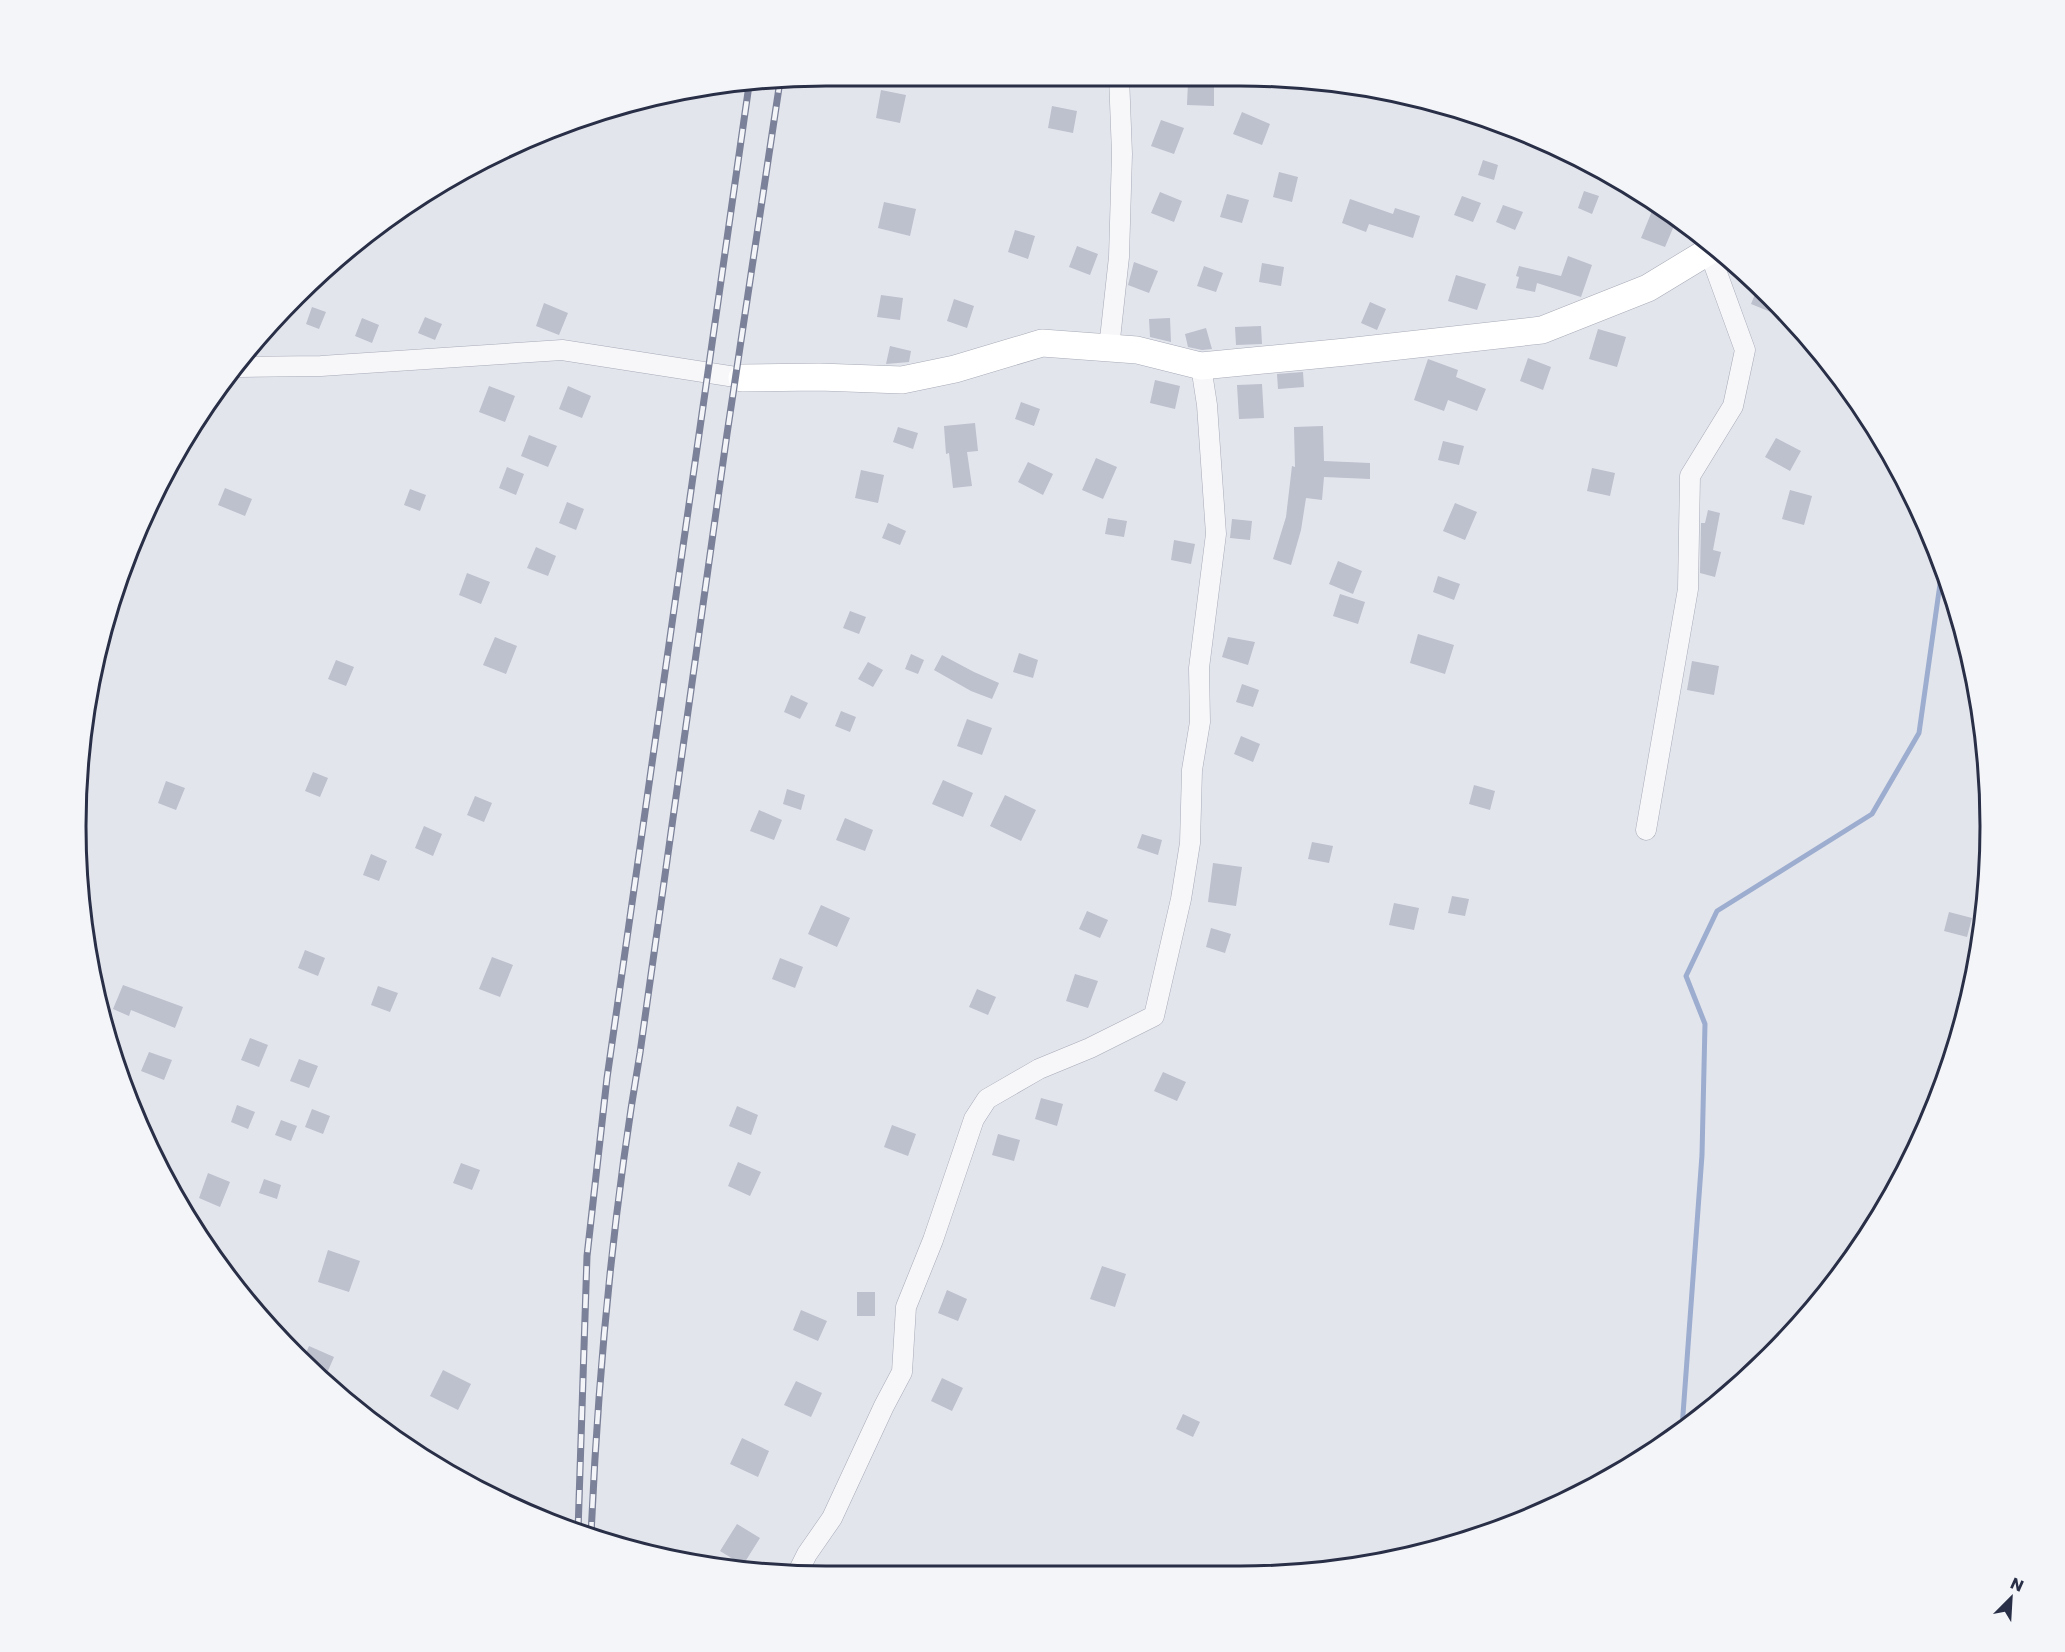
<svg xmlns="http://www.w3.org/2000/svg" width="2065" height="1652" viewBox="0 0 2065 1652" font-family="Poppins,sans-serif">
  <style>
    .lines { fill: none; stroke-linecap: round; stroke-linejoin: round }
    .stream { stroke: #9cadcf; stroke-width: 5 }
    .building { fill: #bdc0cd }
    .street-casing { stroke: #a7abb7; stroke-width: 21 }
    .secondary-casing { stroke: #a7abb7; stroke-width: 28 }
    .street { stroke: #f7f7fa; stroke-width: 20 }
    .secondary { stroke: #fff; stroke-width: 27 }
    .rail-casing { stroke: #7b8198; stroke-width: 7 }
    .rail { stroke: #f3f5f9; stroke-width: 4.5; stroke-dasharray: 14; stroke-linecap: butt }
    .rim { fill: none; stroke: #292f47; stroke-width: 3 }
  </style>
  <rect width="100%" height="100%" fill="#e3e5ec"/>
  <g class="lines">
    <path class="stream" d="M1682 1428 1702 1155 1705 1024 1686 976 1717 911 1872 814 1919 733 1940 584 1938 558"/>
  </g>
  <path class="building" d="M1188 82 1214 83V106L1187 105Z
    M881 90 906 95 900 123 876 118Z
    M1052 106 1077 111 1073 133 1048 128Z
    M1242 112 1270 124 1262 145 1233 134Z
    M1161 120 1184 128 1174 154 1151 146Z
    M1483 160 1498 165 1494 180 1478 175Z
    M1279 172 1298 177 1292 202 1273 197Z
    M1584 191 1599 196 1592 214 1578 208Z
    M1160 192 1182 201 1174 222 1151 213Z
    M1227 194 1249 200 1242 223 1220 217Z
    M1462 196 1481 203 1473 222 1454 215Z
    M1350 199 1393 214 1395 208 1420 216 1413 238 1369 224 1366 232 1342 223Z
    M884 202 916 209 910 236 878 228Z
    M1503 205 1523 212 1515 230 1496 222Z
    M1652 211 1676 221 1665 247 1641 238Z
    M1015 230 1035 236 1028 259 1008 252Z
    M1077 246 1098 254 1090 275 1069 267Z
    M1568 256 1592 265 1581 297 1537 283 1535 292 1516 288 1519 277 1516 276 1519 266 1561 276Z
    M1134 262 1158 271 1149 293 1128 285Z
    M1262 263 1284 267 1281 286 1259 282Z
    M1204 266 1223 273 1216 292 1197 286Z
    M1456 275 1486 284 1477 310 1448 301Z
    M1758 287 1764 294 1788 319 1751 304Z
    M881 295 903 298 900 320 877 317Z
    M954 299 974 306 967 328 947 321Z
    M1370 302 1386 309 1377 330 1361 323Z
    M544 303 568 313 559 335 536 326Z
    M312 307 326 312 319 329 306 324Z
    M425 317 442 324 435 340 418 333Z
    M362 318 379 325 372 343 355 336Z
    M1170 318 1171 342 1150 337 1149 319Z
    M1261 326 1262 344 1236 345 1235 327Z
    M1206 328 1212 349 1202 350 1188 347 1185 334Z
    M1598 329 1626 337 1617 367 1589 359Z
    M890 346 911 351 909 362 886 364Z
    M1528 358 1551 367 1543 390 1520 381Z
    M1428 359 1458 370 1456 377 1486 389 1477 411 1448 400 1444 411 1414 400Z
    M1303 372 1304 387 1278 389 1277 374Z
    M1155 380 1180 386 1175 409 1150 403Z
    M1262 384 1264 418 1239 419 1237 385Z
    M489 386 515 396 505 422 479 412Z
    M568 386 591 396 582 418 559 409Z
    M1021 402 1040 409 1034 426 1015 419Z
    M975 423 978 451 967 452 972 486 953 488 949 453 946 454 944 426Z
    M1323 426 1324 461 1370 463V479L1324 477 1322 500 1306 498 1301 530 1291 565 1273 559 1286 517 1292 466 1295 467 1294 427Z
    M898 427 918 433 913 449 893 442Z
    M529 435 557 446 548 467 521 456Z
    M1776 438 1801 451 1790 471 1765 457Z
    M1443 441 1464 446 1459 465 1438 460Z
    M1096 458 1117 467 1103 499 1082 490Z
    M1028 462 1053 474 1043 495 1018 482Z
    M507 467 524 474 516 495 499 488Z
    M1592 468 1615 473 1610 496 1587 491Z
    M861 470 884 475 878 503 855 498Z
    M225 488 252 499 245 516 218 505Z
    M410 489 426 495 420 511 404 505Z
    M1790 490 1812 496 1804 525 1782 519Z
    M567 502 584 509 576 530 559 523Z
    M1455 503 1477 512 1465 540 1443 531Z
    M1708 510 1720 513 1713 550 1721 552 1715 577 1700 573 1701 523H1705Z
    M1108 518 1127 521 1124 537 1105 534Z
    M1232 519 1252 521 1250 540 1230 538Z
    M888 523 906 531 900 545 882 538Z
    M1174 540 1195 544 1191 564 1171 560Z
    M536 547 556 556 548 576 527 568Z
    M1338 561 1362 571 1353 594 1329 584Z
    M467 573 490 582 481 604 459 595Z
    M1438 576 1460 584 1454 600 1433 592Z
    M1340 594 1365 602 1358 624 1333 616Z
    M850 611 866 617 859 634 843 628Z
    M1418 634 1454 645 1445 674 1410 663Z
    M495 637 517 646 506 674 483 665Z
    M1228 637 1255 642 1248 665 1222 657Z
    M1019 653 1038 660 1033 678 1013 672Z
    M911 654 924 660 918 674 905 669Z
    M942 655 974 672 999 683 992 699 971 691 934 670Z
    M336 660 354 667 346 686 328 679Z
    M1692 661 1719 666 1714 695 1687 690Z
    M868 662 883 670 873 687 858 679Z
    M1242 684 1259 690 1253 707 1236 702Z
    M791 695 808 703 800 719 784 712Z
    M841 711 856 717 850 732 835 726Z
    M967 719 992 728 982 755 957 746Z
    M1241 736 1260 744 1253 762 1234 754Z
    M313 772 328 778 320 797 305 791Z
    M943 780 973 793 963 817 932 804Z
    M166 781 185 788 176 810 158 803Z
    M1474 785 1495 791 1490 810 1469 804Z
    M787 789 805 795 801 810 783 804Z
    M1005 795 1036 810 1021 841 990 826Z
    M475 796 492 803 484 822 467 815Z
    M759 810 782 820 774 840 750 831Z
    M845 818 873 830 865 851 836 840Z
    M424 826 442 834 433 856 415 848Z
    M1142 834 1162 840 1158 855 1137 848Z
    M1312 842 1333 846 1329 863 1308 859Z
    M371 854 387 861 379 881 363 875Z
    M1213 863 1242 867 1236 906 1208 902Z
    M1452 896 1469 899 1465 916 1448 913Z
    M1394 903 1419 908 1414 930 1389 925Z
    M821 905 850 918 837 947 808 934Z
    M1087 911 1108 920 1100 938 1079 929Z
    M1949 912 1972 918 1967 937 1944 931Z
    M1211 928 1231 934 1225 953 1206 947Z
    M305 950 325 958 318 976 298 968Z
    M492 957 513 965 500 997 479 989Z
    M780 958 803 967 795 988 772 979Z
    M1075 974 1098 981 1088 1008 1066 1001Z
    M123 985 183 1007 175 1028 131 1010 129 1016 113 1009Z
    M378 986 398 993 390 1012 371 1005Z
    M977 989 996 997 988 1015 969 1007Z
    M250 1038 268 1045 259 1067 241 1060Z
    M149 1052 172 1060 164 1080 141 1071Z
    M299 1059 318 1066 309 1088 290 1081Z
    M1163 1072 1186 1082 1177 1101 1154 1091Z
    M1041 1098 1063 1104 1057 1126 1035 1119Z
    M237 1105 255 1112 248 1129 231 1122Z
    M737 1106 758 1115 751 1135 729 1126Z
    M312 1109 330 1116 323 1134 305 1127Z
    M281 1120 297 1126 291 1141 275 1135Z
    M892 1125 916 1134 908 1156 884 1147Z
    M998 1134 1020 1140 1014 1161 992 1155Z
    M738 1162 761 1172 750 1196 728 1186Z
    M461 1163 480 1170 472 1190 453 1183Z
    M208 1173 230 1182 220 1207 199 1198Z
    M264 1179 281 1185 277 1199 259 1193Z
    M328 1250 360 1261 349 1292 318 1282Z
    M1102 1266 1126 1274 1115 1307 1090 1299Z
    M947 1290 967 1299 958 1321 938 1313Z
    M857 1292H875V1316H857Z
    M801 1310 827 1321 818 1341 793 1330Z
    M309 1346 334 1357 324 1380 303 1360Z
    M443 1370 471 1384 458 1410 430 1396Z
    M942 1378 963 1388 952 1411 931 1401Z
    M796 1381 822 1393 811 1417 784 1405Z
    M1183 1414 1200 1422 1193 1437 1176 1429Z
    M742 1438 769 1451 758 1477 730 1464Z
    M737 1524 760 1538 743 1565 720 1551Z"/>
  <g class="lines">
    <defs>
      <path id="street" d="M1109 348 1119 257 1122 154 1119 76
        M240 367 321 366 562 350 742 378
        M1646 830 1688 589 1690 476 1733 406 1745 350 1709 251
        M797 1574 807 1554 832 1518 884 1406 902 1372 906 1307 933 1240 974 1119 987 1099 1039 1069 1090 1048 1154 1016 1181 899 1190 843 1192 770 1200 722 1199 668 1216 534 1207 405 1201 366"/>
      <path id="secondary" d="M742 378 819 377 902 380 955 369 1042 343 1137 350 1201 366 1346 352 1542 330 1648 288 1709 251 1713 246"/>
    </defs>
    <use href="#street" class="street-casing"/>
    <use href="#secondary" class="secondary-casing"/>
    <use href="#street" class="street"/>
    <use href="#secondary" class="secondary"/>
    <defs>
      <path id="rail" d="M578 1532 587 1256 607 1078 749 85
        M591 1536C598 1374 613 1212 640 1053L727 434 780 81"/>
    </defs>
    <use href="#rail" class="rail-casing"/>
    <use href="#rail" class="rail"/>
  </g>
  <path d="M0 0H2065V1652H0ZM826 86H1240A740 740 0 0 1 1980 826V826A740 740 0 0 1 1240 1566H826A740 740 0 0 1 86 826V826A740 740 0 0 1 826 86Z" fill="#f3f5f9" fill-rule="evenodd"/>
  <path class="rim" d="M826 86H1240A740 740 0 0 1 1980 826V826A740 740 0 0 1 1240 1566H826A740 740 0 0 1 86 826V826A740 740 0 0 1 826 86Z"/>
  <g transform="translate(2011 1598) rotate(24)" stroke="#f3f5f9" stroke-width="4.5" paint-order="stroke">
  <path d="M0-4.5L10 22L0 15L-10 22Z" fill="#292f47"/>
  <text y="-9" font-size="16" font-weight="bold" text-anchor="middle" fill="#292f47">N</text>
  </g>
</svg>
